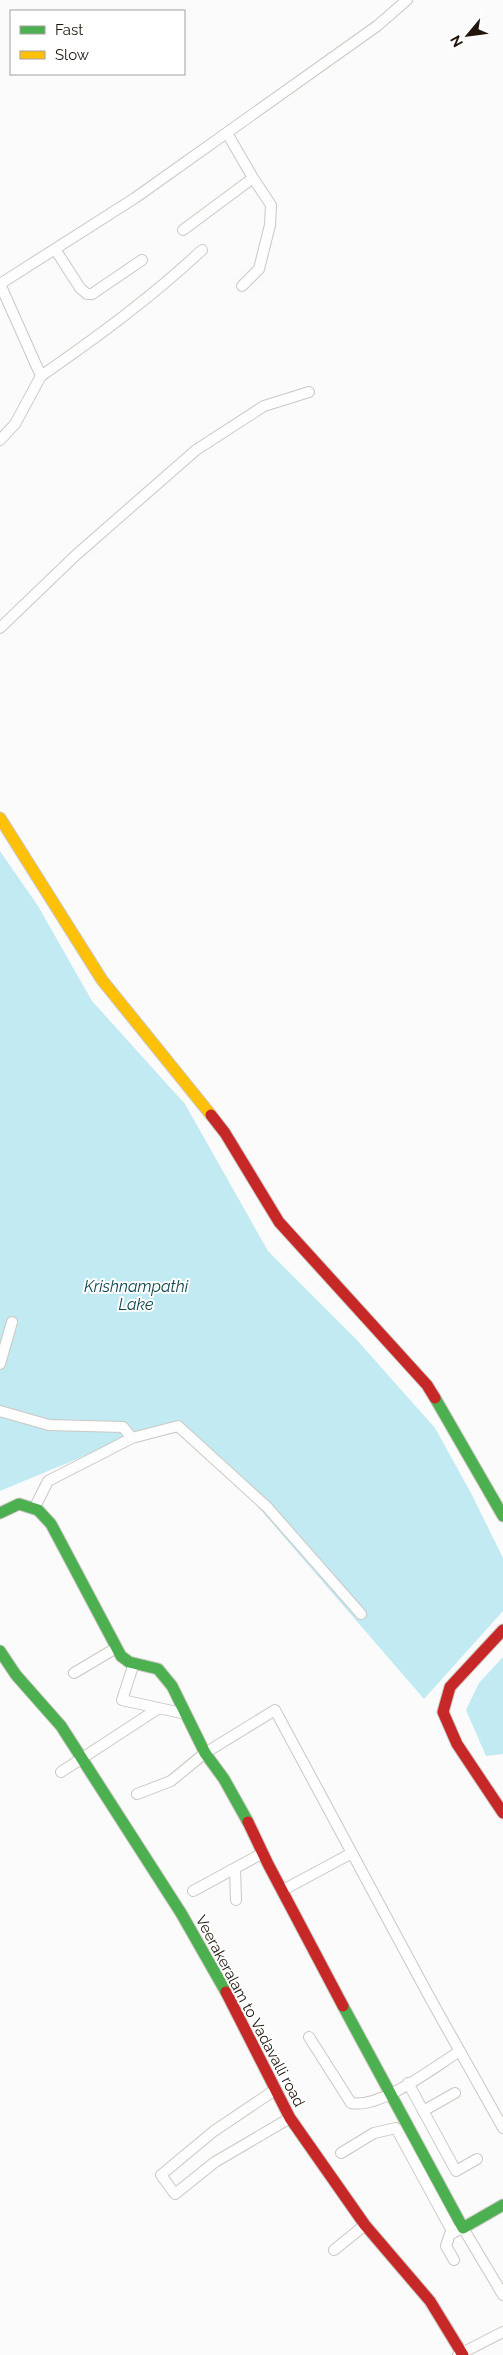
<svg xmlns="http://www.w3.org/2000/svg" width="503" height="2355" viewBox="0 0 503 2355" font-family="Raleway,sans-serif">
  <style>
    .water { fill: #c1eaf2 }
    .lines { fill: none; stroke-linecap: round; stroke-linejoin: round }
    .street-casing { stroke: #ccc7c3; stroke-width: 12 }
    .fast-casing { stroke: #ccc7c3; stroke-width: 13 }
    .slow-casing { stroke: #ccc7c3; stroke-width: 13 }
    .jam-casing { stroke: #ccc7c3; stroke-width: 13 }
    .street { stroke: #fefefe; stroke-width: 10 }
    .fast { stroke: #4caf50; stroke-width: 11 }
    .slow { stroke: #ffc107; stroke-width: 11 }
    .jam { stroke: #c62828; stroke-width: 11 }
    .labels { text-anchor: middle; stroke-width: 4; stroke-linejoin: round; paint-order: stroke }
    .street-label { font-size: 15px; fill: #20160e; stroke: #fff }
    .water-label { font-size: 16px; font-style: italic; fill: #0e434c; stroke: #fff }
  </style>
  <rect width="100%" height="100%" fill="#fbfbfb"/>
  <path class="water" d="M0 851 38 906 92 1001 185 1104 268 1251 356 1339 435 1428 471 1493 503 1558V1611L424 1699 195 1434 142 1432 0 1491Z
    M503 1657V1754L486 1756 466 1710 479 1683Z"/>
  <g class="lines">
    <defs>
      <path id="street" d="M227 133 253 178 271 205 270 225 259 269 242 286
        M183 230 253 178
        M55 249 80 288 87 294H92L142 260
        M0 284 135 198 377 26 407 0
        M0 284 41 376 15 424 0 440
        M41 376C97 337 152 297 202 250
        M0 628 76 555 196 450 264 406 309 392
        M0 1364 12 1322
        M0 1411 49 1425 123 1427 132 1438
        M34 1509 48 1481 132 1438 178 1426 267 1507 361 1614
        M134 1663 122 1700 186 1714
        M74 1673 116 1648
        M61 1772 159 1708
        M137 1794 171 1781 205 1753 275 1710 430 1998 503 2128
        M235 1868 236 1900
        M283 1890 352 1853
        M193 1891 263 1853
        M309 2037 351 2103C381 2109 434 2067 460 2051
        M408 2083 456 2171 477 2159
        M275 2090 214 2131 161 2175 175 2194 215 2162 290 2118
        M423 2111 455 2093
        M341 2153 374 2133 396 2128 453 2233
        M334 2250 365 2225
        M454 2260 446 2246 450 2234 463 2228 503 2295
        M458 2355 503 2332"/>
      <path id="fast" d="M435 1398 503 1516
        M0 1513 19 1504 38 1510 51 1524 121 1656 129 1662 158 1669 172 1686 205 1753 224 1779 248 1822
        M0 1651 16 1675 61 1726 181 1913 226 1992
        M343 2006 463 2228 503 2205"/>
      <path id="slow" d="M0 818 102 980 211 1115"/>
      <path id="jam" d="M211 1115 225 1133 279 1222 427 1385 435 1398
        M503 1630 450 1687 443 1712 457 1744 503 1813
        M248 1822 268 1864 343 2006
        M226 1992 290 2118 365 2225 430 2301 463 2355"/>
    </defs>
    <use href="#street" class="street-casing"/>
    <use href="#fast" class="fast-casing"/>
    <use href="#slow" class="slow-casing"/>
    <use href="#jam" class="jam-casing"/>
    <use href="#street" class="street"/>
    <use href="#fast" class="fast"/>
    <use href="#slow" class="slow"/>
    <use href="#jam" class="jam"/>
  </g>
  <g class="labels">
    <g class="street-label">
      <text transform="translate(250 2011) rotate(62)" y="5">Veerakeralam to Vadavalli road</text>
    </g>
    <g class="water-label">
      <text x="136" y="1292">Krishnampathi<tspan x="136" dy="18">Lake</tspan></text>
    </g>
  </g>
  <rect x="10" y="10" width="175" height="65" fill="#ffffff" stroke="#a6a29f"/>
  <rect x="20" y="26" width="25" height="8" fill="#4caf50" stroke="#a6a29f"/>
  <text x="55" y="35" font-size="15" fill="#20160e">Fast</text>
  <rect x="20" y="51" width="25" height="8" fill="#ffc107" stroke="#a6a29f"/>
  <text x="55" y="60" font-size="15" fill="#20160e">Slow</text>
  <g transform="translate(468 35) rotate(241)" stroke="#ffffff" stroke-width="4" paint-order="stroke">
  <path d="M0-4L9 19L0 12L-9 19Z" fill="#20160e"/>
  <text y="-8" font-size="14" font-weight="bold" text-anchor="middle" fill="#20160e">N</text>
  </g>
</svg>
